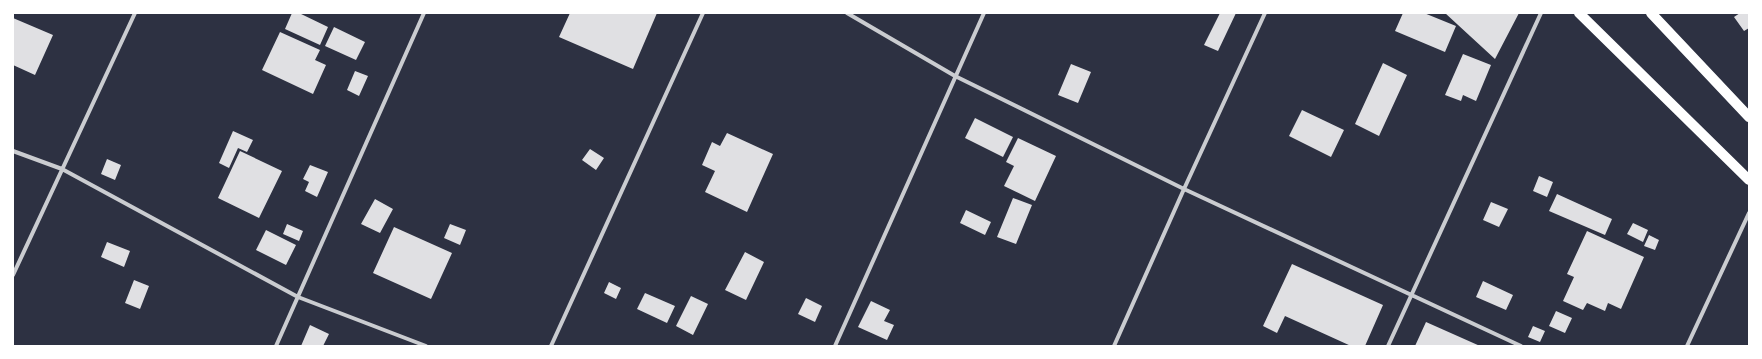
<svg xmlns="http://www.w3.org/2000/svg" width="1762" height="359" viewBox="0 0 1762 359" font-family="Helvetica,sans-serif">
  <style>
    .building { fill: #e0e0e3 }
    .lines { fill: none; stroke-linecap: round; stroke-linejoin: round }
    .minor { stroke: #caccd0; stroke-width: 4 }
    .primary { stroke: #fff; stroke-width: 10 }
  </style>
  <rect width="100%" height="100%" fill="#2d3142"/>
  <path class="building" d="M292 13H299L328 27 320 45 285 29Z
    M570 13H657L633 69 559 37Z
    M1220 13H1236L1218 51 1204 45Z
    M1403 13H1424L1456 26 1445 52 1395 31Z
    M1445 13H1519L1495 59Z
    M1740 13H1749V28L1744 31 1734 17Z
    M13 18 53 35 35 75 13 65Z
    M334 27 365 42 356 60 325 46Z
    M280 32 320 50 315 60 326 65 313 94 262 70Z
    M1463 54 1491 65 1476 101 1463 95 1461 101 1445 95Z
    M1383 63 1407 75 1379 136 1355 124Z
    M1071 64 1091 72 1078 103 1058 95Z
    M355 71 368 76 359 96 347 90Z
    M1302 110 1344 130 1331 157 1289 136Z
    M975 118 1013 137 1003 157 965 138Z
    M233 131 253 140 247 152 238 148 229 168 219 163Z
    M727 133 773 154 747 212 705 192 715 171 702 165 712 142 720 146Z
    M1018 138 1056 156 1035 201 1004 186 1014 166 1006 162Z
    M590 149 604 158 596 170 582 160Z
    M240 151 282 171 259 218 218 198Z
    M107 159 121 165 115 180 101 174Z
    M310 165 328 172 317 197 305 191 309 182 303 179Z
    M1539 176 1553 182 1547 197 1533 191Z
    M1557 194 1612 219 1605 235 1549 211Z
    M1013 198 1032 205 1016 244 997 237Z
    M375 199 393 209 380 233 361 224Z
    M1491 202 1508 209 1499 227 1483 220Z
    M966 210 991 222 985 235 960 223Z
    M1633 223 1648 230 1643 242 1627 234Z
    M287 224 303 231 299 241 283 234Z
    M450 224 466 230 460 245 444 238Z
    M394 227 452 253 431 299 373 273Z
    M266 230 296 245 286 265 256 250Z
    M1587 231 1644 257 1621 309 1608 303 1605 311 1587 303 1583 310 1563 301 1574 277 1567 274Z
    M1649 235 1659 240 1655 250 1644 246Z
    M107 242 130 251 124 267 101 257Z
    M745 252 764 262 746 300 725 290Z
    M1292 264 1383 305 1365 346H1351L1285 316 1277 333 1263 326Z
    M134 280 149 286 140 309 125 303Z
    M1483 281 1513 295 1506 310 1476 297Z
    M609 282 621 288 616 299 604 293Z
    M645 293 675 306 667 323 637 309Z
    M691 296 708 304 693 335 676 326Z
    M806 298 822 306 815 322 798 314Z
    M871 301 890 310 884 321 894 325 887 340 858 327Z
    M1556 311 1572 318 1565 333 1549 326Z
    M1426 322 1480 346H1415Z
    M310 325 329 334 323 346H301Z
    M1533 326 1545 331 1540 342 1528 337Z"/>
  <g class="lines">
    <path class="minor" d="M847 13 955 76 1184 189 1521 346
      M13 151 62 169 298 297 426 346
      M13 275 135 13
      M276 346 424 13
      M551 346 703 13
      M835 346 984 13
      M1114 346 1184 189 1265 13
      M1388 346 1541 13
      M1687 346 1749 213"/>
    <path class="primary" d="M1579 13 1749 180
      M1651 13 1749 117"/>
  </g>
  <rect width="1762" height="359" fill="none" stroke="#ffffff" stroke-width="28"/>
</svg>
